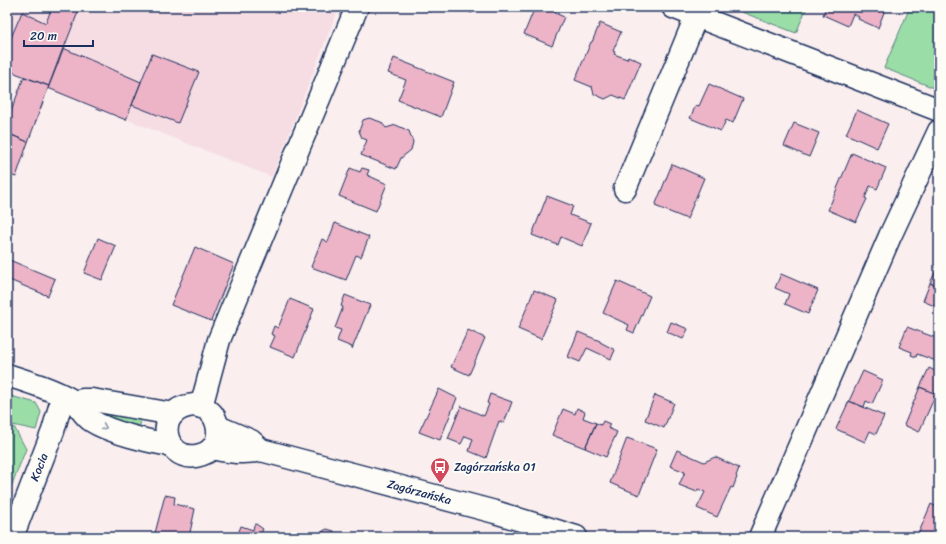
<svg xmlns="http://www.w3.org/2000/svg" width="946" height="544" viewBox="0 0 946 544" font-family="Sriracha,sans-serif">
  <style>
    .built { fill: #f6dde3 }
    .green { fill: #9bdda7; stroke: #5b8682 }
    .building { fill: #edb4c8; stroke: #1b2f5e }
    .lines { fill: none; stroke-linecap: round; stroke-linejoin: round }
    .minor-casing { stroke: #1b2f5e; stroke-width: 25 }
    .minor { stroke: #fdfcf7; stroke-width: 22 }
    .oneway { stroke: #8c96aa }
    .labels { text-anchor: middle; stroke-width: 4; stroke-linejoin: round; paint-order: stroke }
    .street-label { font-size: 12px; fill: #1b2f5e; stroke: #fdfcf7 }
    .poi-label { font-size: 12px; fill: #1b2f5e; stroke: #fdfcf7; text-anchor: start }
  </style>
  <rect width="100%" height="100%" fill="#faeeee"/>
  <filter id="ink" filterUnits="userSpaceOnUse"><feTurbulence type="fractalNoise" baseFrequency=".025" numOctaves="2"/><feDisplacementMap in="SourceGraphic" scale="8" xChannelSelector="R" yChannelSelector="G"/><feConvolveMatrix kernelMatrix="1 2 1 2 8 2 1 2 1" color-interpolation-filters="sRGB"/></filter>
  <g filter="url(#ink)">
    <path class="built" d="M7 7H339L272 177 48 88V85L7 70Z"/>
    <path class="green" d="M733 7H807L796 33 734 9Z
      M910 7H939V90L884 68Z
      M7 395 36 403 41 412 36 430 13 425 26 449 7 497Z
      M94 408 130 418 141 419 139 431 103 419Z"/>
    <path class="building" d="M52 7H80L49 86 7 70V47L22 12 46 23Z
      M419 7H432L430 12Z
      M455 7H474L472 13Z
      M535 7H557L555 13 564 17 552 46 524 34Z
      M826 7H886L878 28 858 19 859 17 853 14 848 26 823 15Z
      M600 23 621 32 613 51 615 52 614 54 627 59 628 56 641 62 625 100 613 95 605 99 594 94 592 87 575 80 591 42H592Z
      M63 48 141 82 126 120 48 88Z
      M152 54 199 72 178 123 132 105Z
      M394 58 454 82 441 117 398 100 406 80 388 73Z
      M24 77 49 86 28 142 7 133V122Z
      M709 84 743 99 733 123 726 120 721 131 690 118 696 105 699 106Z
      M857 110 888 124 877 148 846 134Z
      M369 118 381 122 386 128 396 125 409 131 413 142 411 150 401 158 396 169 361 155 367 140 362 138 359 131 363 120Z
      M794 123 819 133 809 157 784 146Z
      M7 133 28 142 16 177 7 174Z
      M852 153 886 168 877 189 870 186 865 198 867 199 856 222 828 210Z
      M672 164 704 178 687 219 655 206Z
      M350 168 360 172 362 168 369 170 367 175 387 184 376 211 339 196Z
      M547 196 573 206 570 215 591 223 582 246 561 237 558 245 532 235Z
      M335 223 369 237 361 257 356 255 346 280 311 267 322 239 328 242Z
      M98 238 116 246 102 280 84 273Z
      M195 247 234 264 211 321 171 305Z
      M7 259 55 279 48 296 7 279Z
      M939 264V287L930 283Z
      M781 274 818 290 808 314 785 304 789 294 775 288Z
      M617 281 650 296 634 333 627 330 629 325 603 313Z
      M930 283 939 287V308L923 301Z
      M534 290 558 300 541 339 518 329Z
      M345 295 370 305 352 349V347L337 341 341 330 335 328 343 307 341 306Z
      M290 299 314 309 295 357 270 347 275 336 271 334 274 326 278 328Z
      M671 322 688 329 683 339 667 332Z
      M907 327 939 339V362L917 354 916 357 911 355 912 352 899 347Z
      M468 330 485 338 469 375 451 367Z
      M578 332 600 341V342L615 350 611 359 587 348 580 362 568 357Z
      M929 368 939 373V387L936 394 920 387Z
      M863 371 883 380 872 404 866 401 864 407 849 401Z
      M920 387 936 394 919 432 904 425Z
      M439 389 457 398 440 440 419 432Z
      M490 394 512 402 504 423 499 421 486 458 469 451 473 439 465 436 461 444 448 439 461 406 484 416 489 404 487 403Z
      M655 395 674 403 664 428 645 420Z
      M849 401 884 416 876 434 870 431 865 442 836 429Z
      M577 408 585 412 583 418 596 423 585 448 552 435 563 409 575 414Z
      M603 421 610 424 608 428 617 432 606 457 585 448 596 423 601 425Z
      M627 438 657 449 639 495 610 483Z
      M677 450 704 462 715 457 739 468 736 476 737 477 733 488 731 487 717 517 697 508 705 492 698 489 697 492 679 485 685 472 670 466Z
      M165 495 175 497 174 504 195 509 189 537H154Z
      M931 504 939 508V537H917Z
      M256 524 263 529 261 533 271 537H232L237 536 241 526 253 530 254 525Z
      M327 529 334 531 335 537H318L320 532 323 533V531Z"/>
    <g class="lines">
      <defs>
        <g id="minor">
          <path d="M673 7 939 110"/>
          <path d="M625 189 700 7"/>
          <path d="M7 375C29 382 52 389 73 401 79 405 84 416 92 421 109 432 150 442 171 445"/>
          <path d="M75 402 83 400H92L173 414"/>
          <path d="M194 405C199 406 204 407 208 410 219 419 222 438 212 448 208 453 201 455 196 456 164 461 151 409 194 405Z"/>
          <path d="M201 407 219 340 357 7"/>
          <path id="s1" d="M218 427 251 441 261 450 495 512 576 537"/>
          <path d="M213 448C229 452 245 454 261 450"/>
          <path id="s2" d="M12 537 53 431 63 396"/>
          <path d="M760 537 890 236 939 131"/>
        </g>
      </defs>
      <use href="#minor" class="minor-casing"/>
      <use href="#minor" class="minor"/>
    </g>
    <defs><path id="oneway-chevron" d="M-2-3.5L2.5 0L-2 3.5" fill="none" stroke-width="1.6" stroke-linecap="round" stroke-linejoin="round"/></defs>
    <use class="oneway" href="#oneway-chevron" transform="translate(104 427) rotate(23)"/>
  </g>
  <defs>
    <symbol id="bus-pin" viewBox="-11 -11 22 30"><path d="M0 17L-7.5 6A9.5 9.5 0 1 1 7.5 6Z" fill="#d1495b" stroke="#fdfcf7"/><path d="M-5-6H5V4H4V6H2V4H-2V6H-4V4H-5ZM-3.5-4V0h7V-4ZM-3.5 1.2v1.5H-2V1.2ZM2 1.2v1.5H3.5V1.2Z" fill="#fff"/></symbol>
  </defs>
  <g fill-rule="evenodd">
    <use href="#bus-pin" x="429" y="456" width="22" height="30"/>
  </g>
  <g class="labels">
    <g class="street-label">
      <text dy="4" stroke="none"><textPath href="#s2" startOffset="75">Kocia</textPath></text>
      <text dy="4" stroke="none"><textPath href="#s1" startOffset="213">Zagórzańska</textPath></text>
    </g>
    <g class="poi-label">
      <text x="454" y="471">Zagórzańska 01</text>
    </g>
  </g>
  <rect width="946" height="544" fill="none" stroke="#fdfcf7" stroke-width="24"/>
  <rect x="12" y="12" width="922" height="520" fill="none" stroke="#1b2f5e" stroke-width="1.5" filter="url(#ink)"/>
  <path d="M24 40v6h69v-6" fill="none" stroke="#1b2f5e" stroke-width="2"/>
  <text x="30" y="40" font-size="12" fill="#1b2f5e" stroke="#fdfcf7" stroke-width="3" paint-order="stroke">20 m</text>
</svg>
